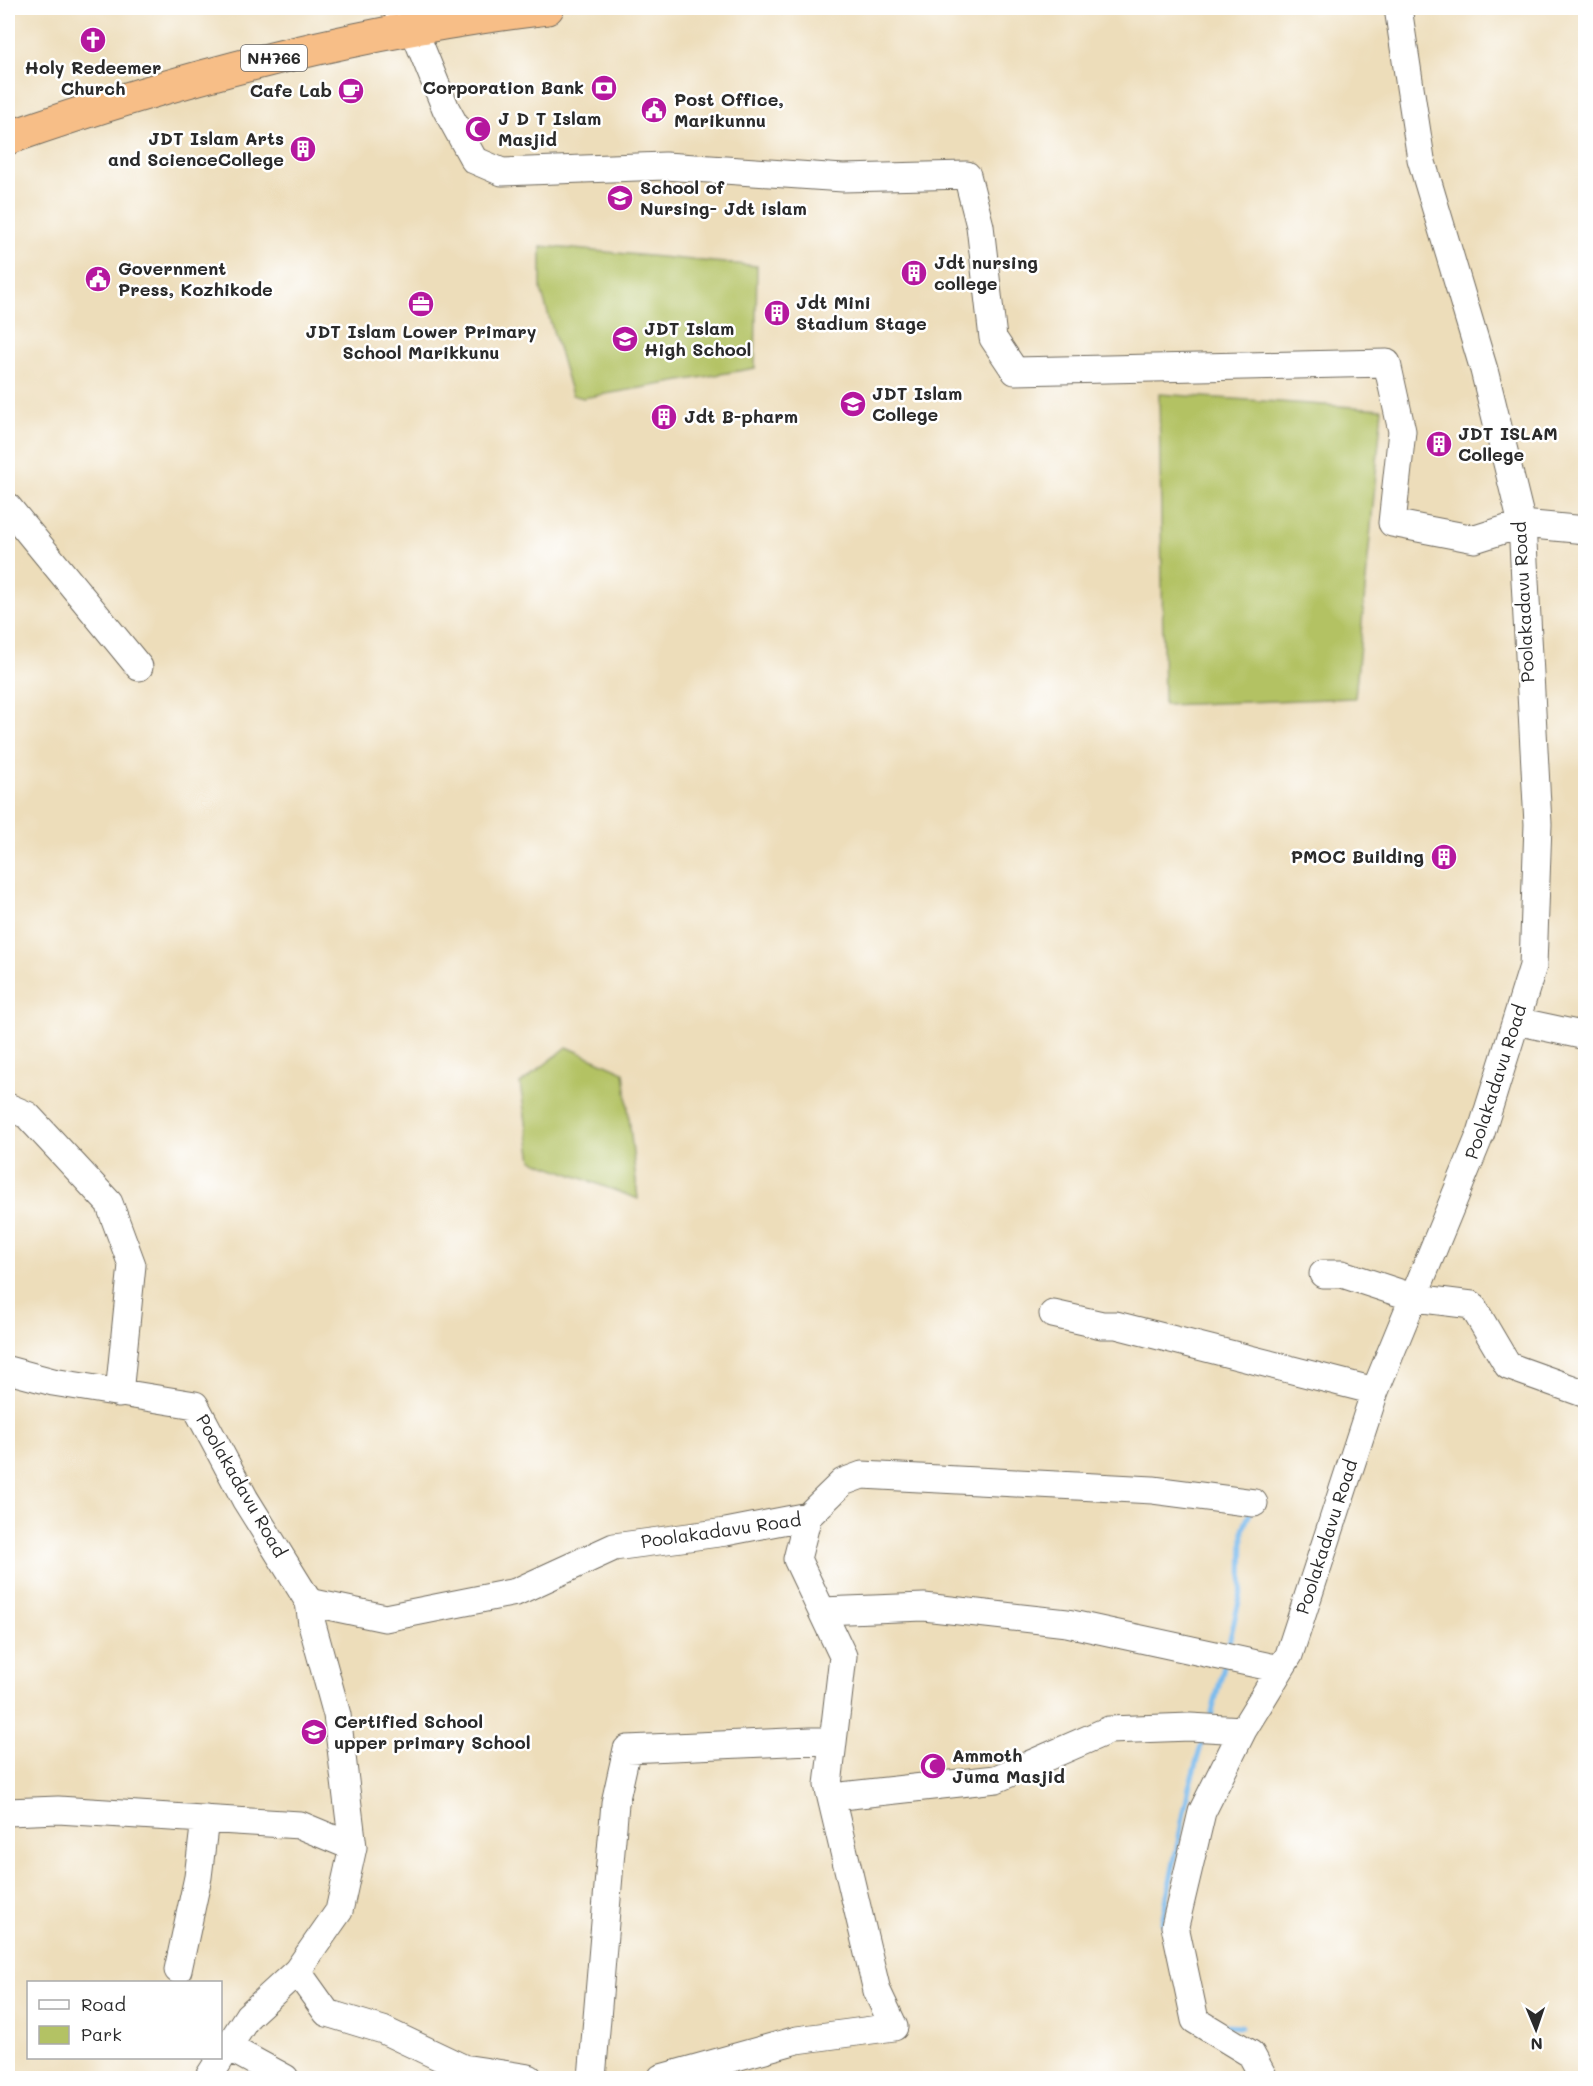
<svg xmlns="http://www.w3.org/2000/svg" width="1593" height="2086" viewBox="0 0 1593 2086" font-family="Mali,sans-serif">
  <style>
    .green { fill: #b3c264; stroke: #6f7648; stroke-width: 1.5 }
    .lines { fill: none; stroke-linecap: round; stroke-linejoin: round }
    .stream { stroke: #79bbee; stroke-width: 5 }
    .minor-casing { stroke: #6f695d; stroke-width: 29 }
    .highway-casing { stroke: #6f695d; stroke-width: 35 }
    .minor { stroke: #fff; stroke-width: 27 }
    .highway { stroke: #f7be87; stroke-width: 33 }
    .labels { text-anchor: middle; stroke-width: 5; stroke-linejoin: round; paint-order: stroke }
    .shield { fill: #fff; stroke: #6b6b6b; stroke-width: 1.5 }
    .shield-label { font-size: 16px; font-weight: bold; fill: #2b2b2b }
    .poi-label { font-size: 18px; font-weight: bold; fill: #2b2b2b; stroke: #fff; text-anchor: start }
    .street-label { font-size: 18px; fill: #2b2b2b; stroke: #fff }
  </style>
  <rect width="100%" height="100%" fill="#fff"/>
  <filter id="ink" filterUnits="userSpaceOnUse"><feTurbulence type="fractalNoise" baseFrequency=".0167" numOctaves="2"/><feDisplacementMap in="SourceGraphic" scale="12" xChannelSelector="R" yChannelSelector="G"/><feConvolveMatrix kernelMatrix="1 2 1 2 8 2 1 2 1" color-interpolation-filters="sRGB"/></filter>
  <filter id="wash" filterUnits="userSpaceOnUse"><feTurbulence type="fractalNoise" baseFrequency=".008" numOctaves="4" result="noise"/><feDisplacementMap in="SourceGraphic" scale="24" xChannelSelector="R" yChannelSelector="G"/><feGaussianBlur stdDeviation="1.35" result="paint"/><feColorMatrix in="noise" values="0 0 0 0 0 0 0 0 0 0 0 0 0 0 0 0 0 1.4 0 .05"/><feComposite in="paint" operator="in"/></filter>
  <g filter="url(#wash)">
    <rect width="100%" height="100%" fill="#edddba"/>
    <path class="green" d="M541 246 757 266 755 368 583 398 572 395 541 290Z
      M1159 394 1382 409 1355 698 1164 705Z
      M567 1047 624 1072 638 1199 532 1160 520 1084Z"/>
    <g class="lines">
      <path class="stream" d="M1227 1651 1242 1589 1243 1529 1251 1510
        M1210 1720 1224 1666
        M1165 1928 1162 1922 1189 1787 1204 1736
        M1224 2025 1241 2026"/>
    </g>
  </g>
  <g filter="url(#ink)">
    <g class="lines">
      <defs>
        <path id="minor" d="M397 8 404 29
          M413 28 446 109 474 160 502 172 665 166 843 178 967 175 980 226 993 338 1015 371 1387 363 1402 431 1392 523 1475 539 1522 524 1586 530
          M8 507 139 667
          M1516 1021 1586 1036
          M8 1107 27 1115 109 1203 132 1265 119 1394
          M1323 1274H1342L1415 1298 1472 1305 1508 1366 1586 1394
          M1053 1314 1102 1325H1116L1375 1391
          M8 1370 53 1382 195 1405 245 1499 309 1602 312 1624 337 1715 353 1847 339 1911 297 1971 327 2013 383 2030 463 2068 529 2078
          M808 1516 843 1482 862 1475 1153 1490 1254 1503
          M309 1602 385 1618 516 1592 614 1547 726 1532 808 1516 797 1559 843 1656 828 1785 877 1991 894 2027 797 2040 661 2078
          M822 1611 924 1607 1067 1623 1280 1669
          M832 1797 996 1779 1109 1730 1190 1727 1243 1730
          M8 1812 58 1810 300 1825 353 1847
          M178 1970 198 1877 205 1819
          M228 2047 285 2078
          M208 2078 248 2016 297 1971
          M592 2078 615 1803 627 1749 833 1740
          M1264 2078 1251 2054 1195 2020 1175 1926 1202 1812 1243 1730 1289 1655 1375 1391 1481 1133 1533 966 1538 824 1522 524 1484 370 1421 159 1398 8"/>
        <path id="highway" d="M8 138C182 77 363 30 547 8"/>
      </defs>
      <use href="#minor" class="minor-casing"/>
      <use href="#highway" class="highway-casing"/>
      <use href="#minor" class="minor"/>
      <use href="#highway" class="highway"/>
    </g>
  </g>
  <defs>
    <symbol id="church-disc" viewBox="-11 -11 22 22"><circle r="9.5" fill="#b5179e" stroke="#fff"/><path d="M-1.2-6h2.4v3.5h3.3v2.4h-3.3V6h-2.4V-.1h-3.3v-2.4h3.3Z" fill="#fff"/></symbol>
    <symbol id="bank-disc" viewBox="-11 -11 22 22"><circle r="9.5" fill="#b5179e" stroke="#fff"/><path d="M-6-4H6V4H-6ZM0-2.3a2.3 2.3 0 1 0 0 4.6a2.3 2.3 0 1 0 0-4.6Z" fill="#fff"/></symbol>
    <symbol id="cafe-disc" viewBox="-11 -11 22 22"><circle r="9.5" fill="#b5179e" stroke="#fff"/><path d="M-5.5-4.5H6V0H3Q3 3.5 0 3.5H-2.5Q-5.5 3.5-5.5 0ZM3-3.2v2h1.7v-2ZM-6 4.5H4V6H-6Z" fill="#fff"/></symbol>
    <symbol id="civic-disc" viewBox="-11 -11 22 22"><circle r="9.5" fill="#b5179e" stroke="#fff"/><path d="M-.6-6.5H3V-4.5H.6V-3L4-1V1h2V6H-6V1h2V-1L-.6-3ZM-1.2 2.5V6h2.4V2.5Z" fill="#fff"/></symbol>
    <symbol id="mosque-disc" viewBox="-11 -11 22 22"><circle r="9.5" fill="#b5179e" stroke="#fff"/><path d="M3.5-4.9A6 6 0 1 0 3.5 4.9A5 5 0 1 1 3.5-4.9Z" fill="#fff"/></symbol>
    <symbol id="building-disc" viewBox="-11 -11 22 22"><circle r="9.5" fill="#b5179e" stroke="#fff"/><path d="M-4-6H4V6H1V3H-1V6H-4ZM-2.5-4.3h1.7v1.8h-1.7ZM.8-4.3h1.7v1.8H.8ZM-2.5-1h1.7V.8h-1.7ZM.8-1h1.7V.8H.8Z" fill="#fff"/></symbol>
    <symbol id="school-disc" viewBox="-11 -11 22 22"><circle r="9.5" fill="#b5179e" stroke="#fff"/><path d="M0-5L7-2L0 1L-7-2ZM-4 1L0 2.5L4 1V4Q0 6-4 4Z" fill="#fff"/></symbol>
    <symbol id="office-disc" viewBox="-11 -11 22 22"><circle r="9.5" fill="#b5179e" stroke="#fff"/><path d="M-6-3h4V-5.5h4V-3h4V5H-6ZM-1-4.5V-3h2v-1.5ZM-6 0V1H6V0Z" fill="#fff"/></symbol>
    <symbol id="university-disc" viewBox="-11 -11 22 22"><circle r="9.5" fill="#b5179e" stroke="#fff"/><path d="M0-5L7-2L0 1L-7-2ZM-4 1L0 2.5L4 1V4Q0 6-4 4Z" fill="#fff"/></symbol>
  </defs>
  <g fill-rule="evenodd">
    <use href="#church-disc" x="78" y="25" width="30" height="30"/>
    <use href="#bank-disc" x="589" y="73" width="30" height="30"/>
    <use href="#cafe-disc" x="336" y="76" width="30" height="30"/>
    <use href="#civic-disc" x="639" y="95" width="30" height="30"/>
    <use href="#mosque-disc" x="463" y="114" width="30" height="30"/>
    <use href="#building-disc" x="288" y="134" width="30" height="30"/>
    <use href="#school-disc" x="605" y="183" width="30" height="30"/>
    <use href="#building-disc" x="899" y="258" width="30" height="30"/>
    <use href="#civic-disc" x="83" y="264" width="30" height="30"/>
    <use href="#office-disc" x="406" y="289" width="30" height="30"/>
    <use href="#building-disc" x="762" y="298" width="30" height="30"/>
    <use href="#school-disc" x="610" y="324" width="30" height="30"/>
    <use href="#university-disc" x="838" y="389" width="30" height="30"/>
    <use href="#building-disc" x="649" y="402" width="30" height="30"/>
    <use href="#building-disc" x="1424" y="429" width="30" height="30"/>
    <use href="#building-disc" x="1429" y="842" width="30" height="30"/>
    <use href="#school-disc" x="299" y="1717" width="30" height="30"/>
    <use href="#mosque-disc" x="918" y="1751" width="30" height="30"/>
  </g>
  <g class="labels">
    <rect class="shield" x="241" y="45" width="66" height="26" rx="4.5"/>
    <g class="shield-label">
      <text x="274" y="64">NH766</text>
    </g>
    <g class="poi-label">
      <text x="93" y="74" text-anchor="middle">Holy Redeemer<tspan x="93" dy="21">Church</tspan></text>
      <text x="584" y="94" text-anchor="end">Corporation Bank</text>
      <text x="332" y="97" text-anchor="end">Cafe Lab</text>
      <text x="674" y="106">Post Office,<tspan x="674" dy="21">Marikunnu</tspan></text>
      <text x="498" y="125">J D T Islam<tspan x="498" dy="21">Masjid</tspan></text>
      <text x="284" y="145" text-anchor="end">JDT Islam Arts<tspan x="284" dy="21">and ScienceCollege</tspan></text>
      <text x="640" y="194">School of<tspan x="640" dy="21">Nursing- Jdt islam</tspan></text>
      <text x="934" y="269">Jdt nursing<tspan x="934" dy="21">college</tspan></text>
      <text x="118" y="275">Government<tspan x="118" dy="21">Press, Kozhikode</tspan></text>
      <text x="796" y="309">Jdt Mini<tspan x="796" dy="21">Stadium Stage</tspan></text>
      <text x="644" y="335">JDT Islam<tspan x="644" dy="21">High School</tspan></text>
      <text x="421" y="338" text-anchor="middle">JDT Islam Lower Primary<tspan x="421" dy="21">School Marikkunu</tspan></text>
      <text x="872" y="400">JDT Islam<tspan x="872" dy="21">College</tspan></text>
      <text x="684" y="423">Jdt B-pharm</text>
      <text x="1458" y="440">JDT ISLAM<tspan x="1458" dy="21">College</tspan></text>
      <text x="1424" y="863" text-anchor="end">PMOC Building</text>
      <text x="334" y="1728">Certified School<tspan x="334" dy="21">upper primary School</tspan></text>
      <text x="952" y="1762">Ammoth<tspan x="952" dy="21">Juma Masjid</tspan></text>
    </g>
    <g class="street-label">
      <text transform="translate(1524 602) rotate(-93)" y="6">Poolakadavu Road</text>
      <text transform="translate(1496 1082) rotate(-72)" y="6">Poolakadavu Road</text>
      <text transform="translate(241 1486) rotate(60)" y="6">Poolakadavu Road</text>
      <text transform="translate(721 1531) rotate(-8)" y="6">Poolakadavu Road</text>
      <text transform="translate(1327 1537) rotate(-72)" y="6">Poolakadavu Road</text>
    </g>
  </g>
  <rect width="1593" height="2086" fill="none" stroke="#fff" stroke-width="30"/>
  <rect x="27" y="1981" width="195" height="78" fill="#ffffff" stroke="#aaaaaa" stroke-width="1.5"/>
  <rect x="39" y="2000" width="30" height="9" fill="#ffffff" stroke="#aaaaaa" stroke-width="1.5"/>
  <text x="81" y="2011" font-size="18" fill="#2b2b2b">Road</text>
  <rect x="39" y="2026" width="30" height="18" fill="#b3c264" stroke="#aaaaaa" stroke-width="1.5"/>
  <text x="81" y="2041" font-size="18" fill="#2b2b2b">Park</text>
  <g transform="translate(1536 2029) rotate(178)" stroke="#ffffff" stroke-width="4.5" paint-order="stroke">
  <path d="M0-4.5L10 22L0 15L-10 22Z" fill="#2b2b2b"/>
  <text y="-9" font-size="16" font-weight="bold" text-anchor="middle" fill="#2b2b2b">N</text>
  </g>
</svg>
